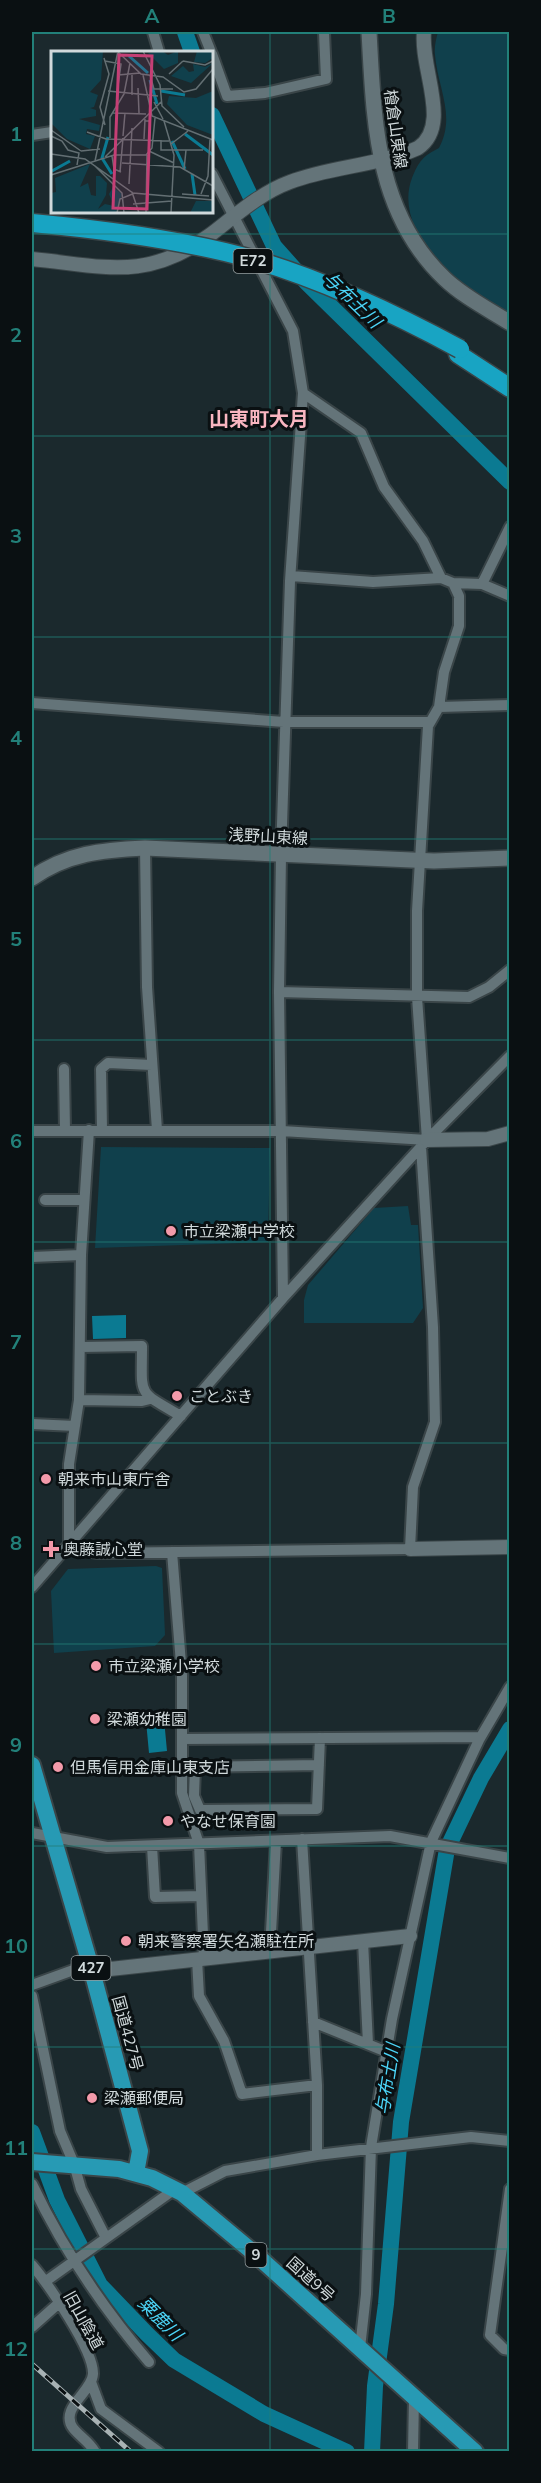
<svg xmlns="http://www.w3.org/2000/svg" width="541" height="2483" viewBox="0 0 541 2483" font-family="Mulish,'Noto Sans JP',sans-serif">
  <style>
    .green { fill: #10404c }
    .water { fill: #0b7a92 }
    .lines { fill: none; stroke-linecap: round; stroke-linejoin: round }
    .river { stroke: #0b7a92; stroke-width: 16 }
    .minor-casing { stroke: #3a4548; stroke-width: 14 }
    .tertiary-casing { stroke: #3a4548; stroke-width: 16 }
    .secondary-casing { stroke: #3a4548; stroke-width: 18 }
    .trunk-casing { stroke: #3a4548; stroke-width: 20 }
    .motorway-casing { stroke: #3a4548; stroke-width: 21 }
    .minor { stroke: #647479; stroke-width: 10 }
    .tertiary { stroke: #647479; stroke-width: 14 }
    .secondary { stroke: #647479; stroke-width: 15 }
    .trunk { stroke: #279ab4; stroke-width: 16 }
    .motorway { stroke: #18a4c3; stroke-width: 18 }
    .rail-casing { stroke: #a8b2b4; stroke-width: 5 }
    .rail { stroke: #0a1012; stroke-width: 3; stroke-dasharray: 9; stroke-linecap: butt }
    .motorway-bridge-casing { stroke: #3a4548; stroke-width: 21; stroke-linecap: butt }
    .motorway-bridge { stroke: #18a4c3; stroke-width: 18 }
    .grid { fill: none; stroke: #228079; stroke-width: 1.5; stroke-opacity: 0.55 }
    .poi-dot { fill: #f39aaa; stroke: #0a1012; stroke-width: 2 }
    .labels { text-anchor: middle; stroke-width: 6; stroke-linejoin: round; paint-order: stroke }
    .shield { fill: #0a1012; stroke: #959d9f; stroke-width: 1.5 }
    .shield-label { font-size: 15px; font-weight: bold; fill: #d0d9db }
    .street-label { font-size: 16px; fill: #d0d9db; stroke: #0a1012 }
    .poi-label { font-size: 16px; fill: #d0d9db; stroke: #0a1012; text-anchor: start }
    .water-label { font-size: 18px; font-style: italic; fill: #4cd4f7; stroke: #0a1012 }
    .quarter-label { font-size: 20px; font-weight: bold; fill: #f9b5c0; stroke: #0a1012 }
    .inset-river { fill: none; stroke: #0b7a92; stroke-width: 3 }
    .inset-road { fill: none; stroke: #636f73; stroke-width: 1.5 }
    .view { fill: #c53f75; fill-opacity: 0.15; stroke: #c53f75; stroke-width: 3 }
    .inset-edge { fill: none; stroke: #d0d9db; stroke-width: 3 }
    .neatline { fill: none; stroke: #228079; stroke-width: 2 }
    .grid-label { font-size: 20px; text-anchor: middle; font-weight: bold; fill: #228079 }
  </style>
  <rect width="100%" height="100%" fill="#1b292d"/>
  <path class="green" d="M438 32H509V314C465 295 391 233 412 178 419 161 423 156 439 148 456 116 438 89 435 55 434 48 436 39 438 32Z
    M101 1147 270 1148 268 1242 95 1248Z
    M408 1206 411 1225H418L423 1308 413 1323H304V1300L308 1285 374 1208Z
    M156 1566 162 1568 165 1635 155 1646 54 1653 51 1591 68 1569Z"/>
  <path class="water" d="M126 1315V1338L93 1339 92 1316Z
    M164 1719 167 1751 149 1753 146 1721Z"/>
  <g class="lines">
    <path class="river" d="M185 32 192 52
      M212 115 274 246 306 282 510 482
      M32 2132 57 2200 100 2285 147 2334 174 2360 264 2414 347 2452
      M372 2452 375 2386 386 2304 401 2122 447 1849 481 1778 510 1729"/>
    <defs>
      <path id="minor" d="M153 32 159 52
        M203 32 211 52
        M212 54 227 96 265 93 326 79 324 32
        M32 135 52 132
        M212 174 293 331 303 393 290 581 281 855 279 992 283 1298
        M303 393 361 433 384 487 423 541 441 578
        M291 576 373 582 441 578 453 583 482 584 510 596
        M482 584 510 527
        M32 703 284 722H429
        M439 707 510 705
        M145 848 147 987 157 1130
        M279 992 469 997 489 987 510 970
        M64 1069 65 1131
        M102 1130 101 1069 108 1063 152 1065
        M32 1131H282L427 1140
        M427 1140 417 997V911L428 726 439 707 444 672 459 626V596L453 583
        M45 1200H84
        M32 1257 81 1255
        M81 1347 142 1346C142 1397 136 1390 181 1416
        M79 1400 142 1401 150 1399
        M32 1424 75 1426
        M69 1541 86 1551 98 1553 410 1549 413 1487 435 1422 433 1327 421 1147
        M69 1541V1464L79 1400 81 1255 89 1130
        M172 1552 182 1676V1793L199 1844 204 1958
        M32 1587 283 1298 427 1140 510 1056
        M182 1739 480 1737
        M188 1767 319 1765
        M195 1767 194 1796 200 1810 317 1809 320 1738
        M32 1833 107 1847 390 1836 510 1858
        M302 1839 317 2085V2155
        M152 1846 155 1897 201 1896
        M363 1941 368 2044
        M270 1950 276 1841
        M197 1959 199 1996 224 2041 242 2094 317 2085
        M32 1985 90 1964
        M32 1996 60 2131 74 2164 81 2189 106 2238
        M313 2022 387 2052
        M32 2184C63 2249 102 2307 149 2362
        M510 2189 490 2335 504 2349 510 2350
        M182 2193 225 2171 317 2155 471 2137 510 2141
        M32 2265C48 2284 94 2350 93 2374 92 2392 59 2408 73 2428 80 2437 89 2441 95 2452
        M46 2281 175 2189
        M32 2327 59 2303
        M360 2348 366 2294 371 2147 392 2019 431 1842 479 1740 510 1687
        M91 2382 101 2409 159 2452
        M413 2452 414 2397"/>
      <path id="tertiary" d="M32 259C104 266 146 282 210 235 235 216 260 193 290 182 331 166 378 166 418 148 452 125 420 69 424 32
        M427 1140 488 1139 510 1133
        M410 1549 510 1547
        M92 1971 410 1936"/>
      <path id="secondary" d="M369 32C374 120 375 213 445 279 464 297 488 309 510 323
        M32 878C68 853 102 850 145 848L434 861 510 858"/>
      <path id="trunk" d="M32 1765 92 1971 140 2151 136 2173
        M32 2162 119 2169 152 2178 182 2193 254 2253 475 2452"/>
      <path id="motorway" d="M458 354 510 388"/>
    </defs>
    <use href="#minor" class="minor-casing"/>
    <use href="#tertiary" class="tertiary-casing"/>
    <use href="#secondary" class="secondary-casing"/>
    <use href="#trunk" class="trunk-casing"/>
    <use href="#motorway" class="motorway-casing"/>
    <use href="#minor" class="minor"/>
    <use href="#tertiary" class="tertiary"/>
    <use href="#secondary" class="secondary"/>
    <use href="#trunk" class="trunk"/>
    <use href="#motorway" class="motorway"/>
    <defs>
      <path id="rail" d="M32 2364 131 2452"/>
    </defs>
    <use href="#rail" class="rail-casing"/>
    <use href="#rail" class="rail"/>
    <defs>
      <path id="motorway-bridge" d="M32 223C97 229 161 237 225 252 306 271 388 310 460 349"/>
    </defs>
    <use href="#motorway-bridge" class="motorway-bridge-casing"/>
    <use href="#motorway-bridge" class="motorway-bridge"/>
  </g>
  <path class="grid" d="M270 32V2452M32 234H510M32 436H510M32 637H510M32 839H510M32 1040H510M32 1242H510M32 1443H510M32 1644H510M32 1846H510M32 2047H510M32 2249H510"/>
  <g class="poi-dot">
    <circle cx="171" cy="1231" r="6"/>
    <circle cx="177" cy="1396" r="6"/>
    <circle cx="46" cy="1479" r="6"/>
    <path d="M48 1540h6v6h6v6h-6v6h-6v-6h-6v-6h6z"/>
    <circle cx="96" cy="1666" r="6"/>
    <circle cx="95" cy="1719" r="6"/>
    <circle cx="58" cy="1767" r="6"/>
    <circle cx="168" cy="1821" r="6"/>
    <circle cx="126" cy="1941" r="6"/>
    <circle cx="92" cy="2098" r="6"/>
  </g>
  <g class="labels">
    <g class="shield">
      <rect x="233.5" y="249" width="39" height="24" rx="4.5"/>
      <rect x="71.5" y="1956" width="39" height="24" rx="4.5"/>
      <rect x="245.5" y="2243" width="21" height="24" rx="4.5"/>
    </g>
    <g class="shield-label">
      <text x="253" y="266">E72</text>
      <text x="91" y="1973">427</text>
      <text x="256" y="2260">9</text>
    </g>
    <g class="street-label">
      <text transform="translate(396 129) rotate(82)" y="6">檜倉山東線</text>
      <text transform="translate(268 836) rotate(3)" y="6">浅野山東線</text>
      <text transform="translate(128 2033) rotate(75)" y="6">国道427号</text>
      <text transform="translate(311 2279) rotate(42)" y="6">国道9号</text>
      <text transform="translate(84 2320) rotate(61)" y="6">旧山陰道</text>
    </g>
    <g class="poi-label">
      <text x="183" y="1237">市立梁瀬中学校</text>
      <text x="189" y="1402">ことぶき</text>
      <text x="58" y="1485">朝来市山東庁舎</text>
      <text x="63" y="1555">奥藤誠心堂</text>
      <text x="108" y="1672">市立梁瀬小学校</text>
      <text x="107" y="1725">梁瀬幼稚園</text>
      <text x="70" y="1773">但馬信用金庫山東支店</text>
      <text x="180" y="1827">やなせ保育園</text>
      <text x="138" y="1947">朝来警察署矢名瀬駐在所</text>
      <text x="104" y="2104">梁瀬郵便局</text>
    </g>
    <g class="water-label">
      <text transform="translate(352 300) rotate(44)" y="6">与布土川</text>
      <text transform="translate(388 2079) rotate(-81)" y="6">与布土川</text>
      <text transform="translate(160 2319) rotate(45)" y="6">粟鹿川</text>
    </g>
    <g class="quarter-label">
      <text x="259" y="426">山東町大月</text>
    </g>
  </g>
  <g transform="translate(51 51)">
    <rect width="162" height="162" fill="#1b292d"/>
    <path d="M0 0H52L50 29 39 41 47 44 43 56 39 57 45 59V65L28 68 49 74 48 80 36 78 35 83 44 85 39 98 16 88 0 72ZM111 0 117 4 127 0V12L113 18 97 2ZM146 0H162V7L154 12 143 11ZM162 12 140 32 120 25 132 15 138 21 143 20 142 13 154 16ZM162 40V84L136 74 116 53 118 45 145 47ZM39 113 29 136 37 132 40 144 45 145V125H49L56 132 55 144 47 158 54 153 63 155 58 143 62 136 71 143 65 162H0V142L5 141 4 127ZM145 150H162V162H139Z" fill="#10404c"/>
    <path class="inset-river" d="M78 5 97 22M99 29 106 53M110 40 134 44M134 83 162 104M57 86 51 107 61 123M121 90 134 118M1 120 19 110M141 123 144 144"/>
    <path class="inset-road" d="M66 0 90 23 112 26 133 41 145 38 162 18M92 0 109 34 111 55 133 76M53 7 58 23 49 56 54 74M54 10 70 13 66 42M132 10 154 14 162 10M118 23 132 10M67 24 89 22M81 24V44M92 24 101 65 162 89M99 24 103 38H122M87 37 88 62M57 40 107 45M103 51 112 68M62 62 95 63M94 70H99L98 100 123 112M113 70 123 104 120 162M0 79 30 100M36 81 55 88 118 90M0 85 11 90 17 99 28 102 26 114M72 85 74 62M59 87V66L73 43 79 12M93 88 94 68M110 89V99H152M120 93 137 80M30 100 49 98M0 103 34 108 82 142 162 149M61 105 63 118 70 121M54 106 110 51M44 110 67 0M71 112 129 116 162 135M44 115 71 142 73 162M133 119 135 99M69 121 72 87M0 124 63 104H95L101 97 104 67M78 133 81 77M81 141 88 162M131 143 158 145M150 143 157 125 159 88M82 153 121 150M66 162 69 148 84 142M95 162 96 104"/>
    <path class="view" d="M68 4 101 5 96 158 62 157Z"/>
    <rect width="162" height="162" class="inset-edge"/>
  </g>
  <rect width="541" height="2483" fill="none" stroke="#0a1012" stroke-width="66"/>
  <rect x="33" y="33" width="475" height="2417" class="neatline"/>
  <g class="grid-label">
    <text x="152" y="23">A</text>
    <text x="389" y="23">B</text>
    <text x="16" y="141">1</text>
    <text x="16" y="342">2</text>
    <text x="16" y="543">3</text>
    <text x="16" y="745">4</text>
    <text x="16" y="946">5</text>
    <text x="16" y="1148">6</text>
    <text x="16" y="1349">7</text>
    <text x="16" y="1550">8</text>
    <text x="16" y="1752">9</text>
    <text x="16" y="1953">10</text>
    <text x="16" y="2155">11</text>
    <text x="16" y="2356">12</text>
  </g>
</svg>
